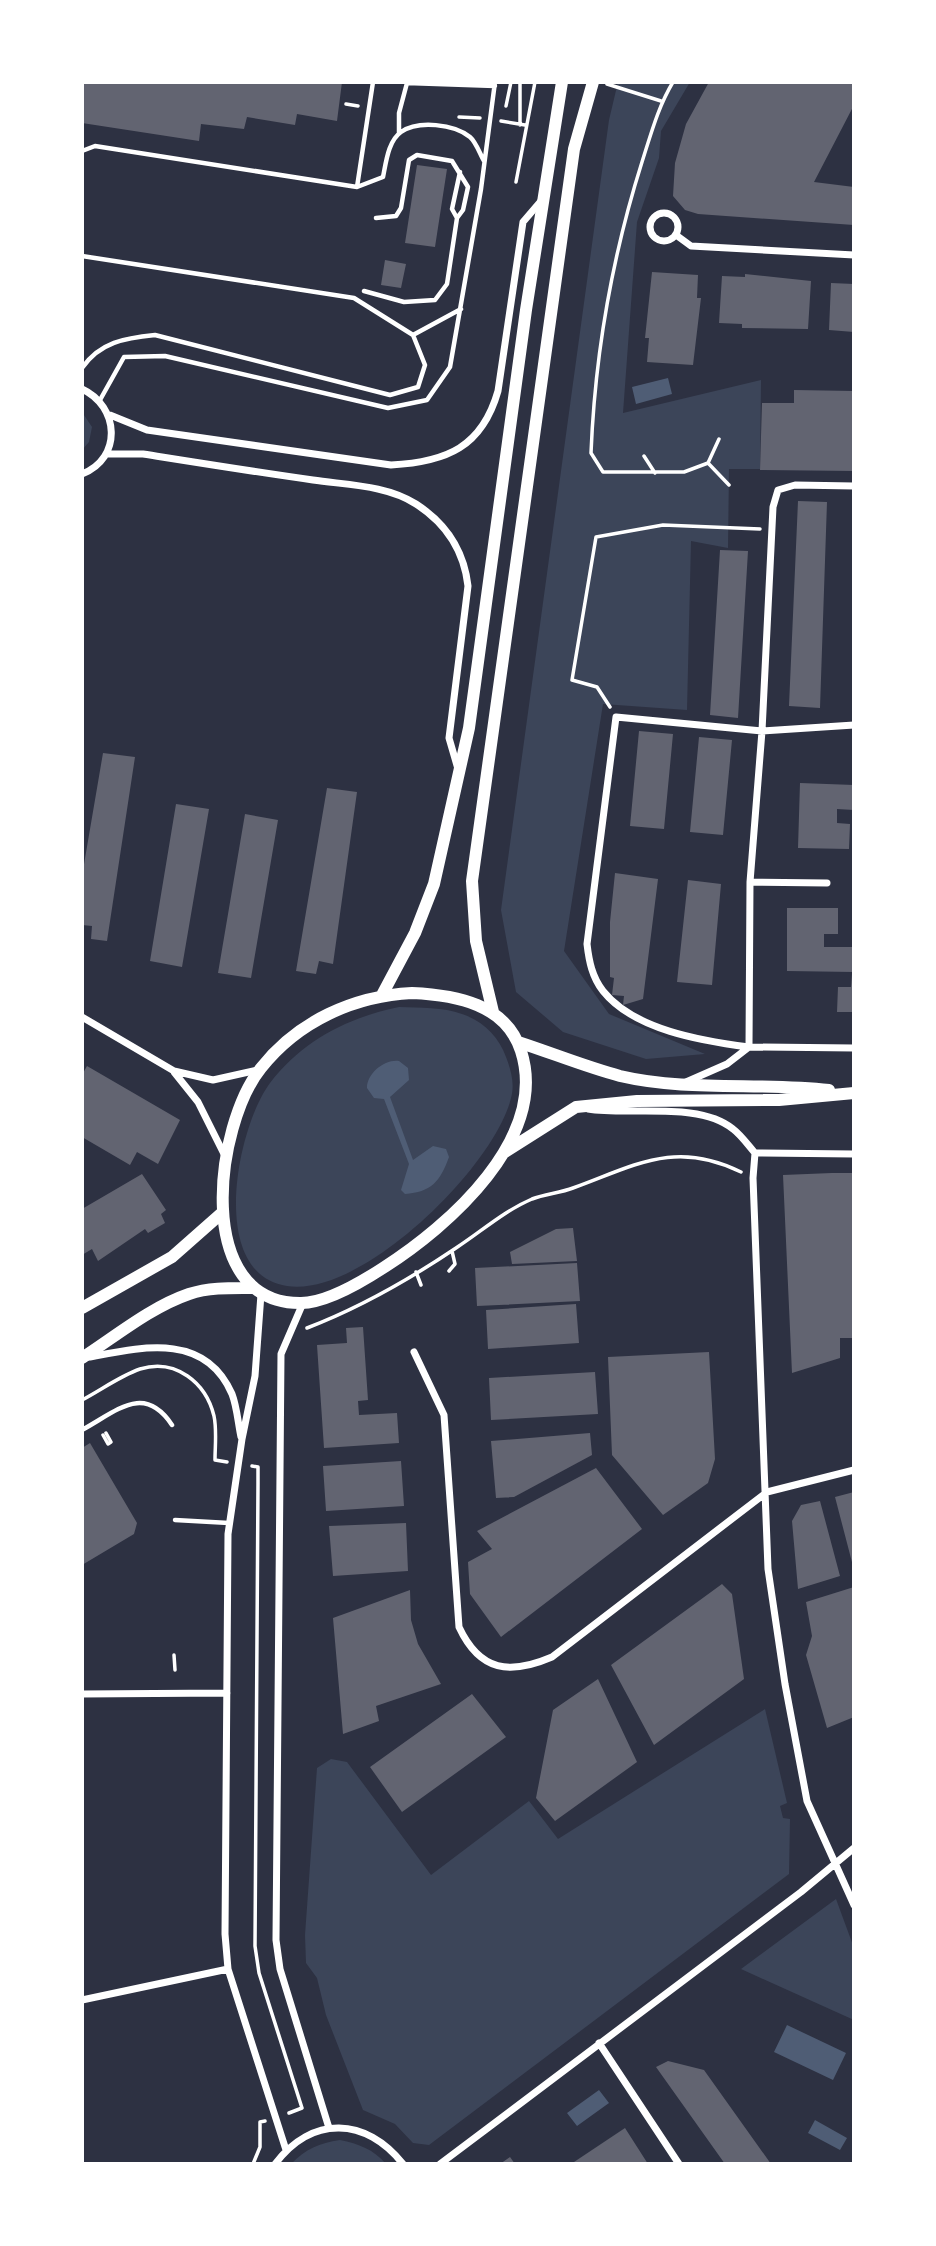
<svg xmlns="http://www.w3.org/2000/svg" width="936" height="2246" viewBox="0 0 936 2246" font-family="Overpass,sans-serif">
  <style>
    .green { fill: #3c4559 }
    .water { fill: #4f5d75 }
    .building { fill: #626471 }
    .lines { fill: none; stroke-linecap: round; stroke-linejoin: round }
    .path { stroke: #fff; stroke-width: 3.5 }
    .service { stroke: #fff; stroke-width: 4.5 }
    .minor { stroke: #fff; stroke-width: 7 }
    .secondary { stroke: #fff; stroke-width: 12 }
  </style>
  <rect width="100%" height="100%" fill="#2d3142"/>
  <path class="green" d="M618 82H690L661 131 659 158 637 222 623 413 761 380 760 469H729L728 548 691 541 687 710 603 704 564 951 609 1014 705 1054 646 1059 563 1032 516 992 501 910 609 120Z
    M82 412 92 427 89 442 82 450Z
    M399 1007C420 1008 443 1007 462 1014 483 1021 499 1037 506 1057 511 1070 515 1084 511 1098 495 1166 362 1298 287 1286 207 1274 237 1127 270 1083 303 1040 347 1018 399 1007Z
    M765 1709 787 1803 780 1806 783 1818 790 1819 789 1874 429 2145 413 2143 395 2124 363 2110 326 2015 317 1978 306 1963 305 1935 317 1768 331 1759 347 1762 431 1875 529 1801 558 1839Z
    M836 1899 854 1948V2020L741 1969Z
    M340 2140C359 2144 373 2149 386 2164H291C306 2149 319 2143 340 2140Z"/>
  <path class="water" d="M668 378 672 394 636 404 632 387Z
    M399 1061 408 1068 409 1080 390 1097 413 1160 433 1146 446 1149 449 1157C440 1182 431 1192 405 1194L401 1190 409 1164 384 1099 374 1098 367 1088C367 1073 385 1059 399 1061Z
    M787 2025 846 2053 833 2080 774 2052Z
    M599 2090 609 2103 577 2126 567 2113Z
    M815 2120 847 2138 840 2150 808 2133Z"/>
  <path class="building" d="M82 82H342L337 121 297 114 295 125 247 117 244 129 201 124 199 141 82 123Z
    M709 82H854V105L814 182 854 187V225L698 214 685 210 673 196 675 163 686 124Z
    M417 165 447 169 435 247 405 243Z
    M385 260 406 264 401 288 381 285Z
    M652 272 698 275 697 298H701L693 365 647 362 649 338H645Z
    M745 274 811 281 808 329 742 328V324L719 323 722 276 745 277Z
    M831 283 854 284V332L829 330Z
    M794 390 854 391V471L760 470 762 403H794Z
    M798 501 827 502 820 708 789 706Z
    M720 550 748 551 738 718 710 715Z
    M639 731 673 734 664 829 630 826Z
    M699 737 732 740 723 835 690 832Z
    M103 753 135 757 107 941 91 939 92 926 82 925V876Z
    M800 783 854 785V810L837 809V823L850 824 849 849 798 848Z
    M327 788 357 792 333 964 319 961 316 974 296 971Z
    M176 804 209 809 182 967 150 961Z
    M245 814 278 820 251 978 218 973Z
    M615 873 658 879 643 999 623 1005 624 996 612 995 614 978 610 977V922Z
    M688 880 721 884 712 985 677 982Z
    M787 908H838V934H824V947H854V972L787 971Z
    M851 974 854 1012H837L838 987H851Z
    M87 1066 180 1120 158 1164 137 1152 130 1165 82 1137V1075Z
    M832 1173H854V1338H840V1358L792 1373 783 1175Z
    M142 1174 166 1210 161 1214 165 1223 148 1233 145 1229 98 1261 92 1249 82 1255V1209Z
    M573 1228 577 1261 512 1264 510 1252 556 1229Z
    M577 1263 580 1301 477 1306 475 1268Z
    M576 1304 579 1343 488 1349 486 1310Z
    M363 1327 368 1400 358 1401 359 1415 397 1413 399 1443 324 1448 317 1345 347 1343 346 1328Z
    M709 1352 715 1459 708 1483 663 1515 612 1455 608 1357Z
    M595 1372 598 1414 491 1420 489 1378Z
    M590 1433 592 1455 514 1497 496 1498 491 1441Z
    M90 1443 137 1523 134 1534 82 1565V1448Z
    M401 1461 404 1506 326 1511 323 1466Z
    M596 1468 642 1529 501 1637 470 1594 468 1562 492 1549 477 1531Z
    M854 1492V1565L853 1566 835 1497Z
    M820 1501 840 1576 798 1589 792 1521 801 1505Z
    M406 1523 408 1571 333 1576 329 1526Z
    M722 1584 732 1594 744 1679 654 1745 611 1665Z
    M854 1587V1717L827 1728 806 1655 812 1636 806 1602Z
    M410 1590 411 1620 418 1644 441 1684 376 1706 379 1721 343 1734 333 1618Z
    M598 1679 637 1762 555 1821 536 1798 553 1710Z
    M472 1694 506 1737 402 1812 370 1767Z
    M668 2061 704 2070 771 2164H725L656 2067Z
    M625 2128 648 2164H571Z
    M510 2157 515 2164H500Z"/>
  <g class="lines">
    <path class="path" d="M673 82C658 107 651 134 642 162 612 257 595 354 591 453L603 472H684L708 463 729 485
      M607 84 661 101
      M346 104 358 106
      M506 106 511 82
      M459 117 480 118
      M501 121 525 125
      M520 125V82
      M516 182 535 82
      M644 456 655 473
      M708 463 719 439
      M610 707 597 687 572 680 596 537 663 525 760 529
      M449 1271 455 1264 452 1251
      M416 1272 421 1285
      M307 1328C359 1308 410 1279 456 1248 482 1231 504 1211 532 1199 545 1194 560 1193 573 1188 634 1166 675 1139 741 1172
      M82 1400C101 1390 120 1376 140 1369 176 1358 206 1383 214 1416 217 1430 215 1446 215 1460L227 1462
      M103 1435 108 1444 111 1442 106 1433
      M252 1466 258 1467V1484L255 1946 259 1973 302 2108 289 2113
      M174 1655 175 1670
      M253 2164 260 2147V2122L265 2121"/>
    <path class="service" d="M399 133V113L407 83 495 86
      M82 151 95 146 357 187 383 177C386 163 388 141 401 132 418 120 454 124 470 137 476 142 480 154 484 161
      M357 187 373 82
      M457 218 452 209 460 172
      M82 256 354 298 413 335 425 365 418 387 390 395 155 335C125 338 100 342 82 368
      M364 291 404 302 435 300 447 284 457 218 463 210 468 187 452 161 417 155 409 160 401 208 396 216 376 218
      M413 335 461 309
      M100 400 124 357 165 356 388 408 427 400 450 367 481 189 495 82
      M82 1430C117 1411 144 1383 172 1425
      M175 1520 229 1523"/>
    <path class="minor" d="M650 227a14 14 0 1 1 28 0a14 14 0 1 1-28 0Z
      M676 235 691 246 854 255
      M82 389C119 406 123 458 82 474
      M110 415 147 430 391 465C447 462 482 447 498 391L523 222 541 201
      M107 454H143C200 463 256 472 313 480 346 485 387 485 416 504 447 524 464 551 468 586L449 738 458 769
      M854 486 795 485 778 490 773 507 762 731 750 882 749 1047C702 1041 634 1030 603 991 592 977 589 961 587 944L616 717 762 731 854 725
      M750 882 827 883
      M82 1017 174 1071 213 1080 258 1070
      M174 1072 198 1102 225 1156
      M686 1082 727 1064 749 1047 854 1048
      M588 1109C629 1116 699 1101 733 1129 741 1135 748 1145 755 1153
      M755 1153 753 1178 768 1569 785 1684 807 1801 854 1905
      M755 1153 854 1154
      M261 1294 255 1376 242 1439 228 1534 225 1934 228 1969 286 2150
      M303 1303 281 1354 276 1940 280 1969 329 2128
      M414 1352 444 1415 459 1627C480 1672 510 1675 552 1657L767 1492 854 1470
      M90 1357C142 1347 205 1332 232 1394 237 1407 238 1423 241 1437
      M82 1694 227 1693
      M82 2000 228 1969
      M599 2043 679 2164
      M275 2164C312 2115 366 2117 403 2164
      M440 2164 801 1892 854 1848"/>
    <path class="secondary" d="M412 993C456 995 506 1004 521 1051 549 1138 449 1226 383 1268 363 1281 326 1303 301 1303 192 1304 215 1125 261 1068 298 1021 354 996 412 993Z
      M382 995 415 933 434 884 469 728 526 310 562 82
      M493 1012 476 941 472 881 574 149 593 82
      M518 1042C552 1053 586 1067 620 1076 688 1092 760 1082 829 1090
      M505 1152 576 1107 637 1101 779 1100 854 1093
      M82 1308 172 1257 223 1212
      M82 1358C116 1336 151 1307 189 1294 210 1287 233 1288 254 1288"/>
  </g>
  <rect width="936" height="2246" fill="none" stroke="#ffffff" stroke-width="168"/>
</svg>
